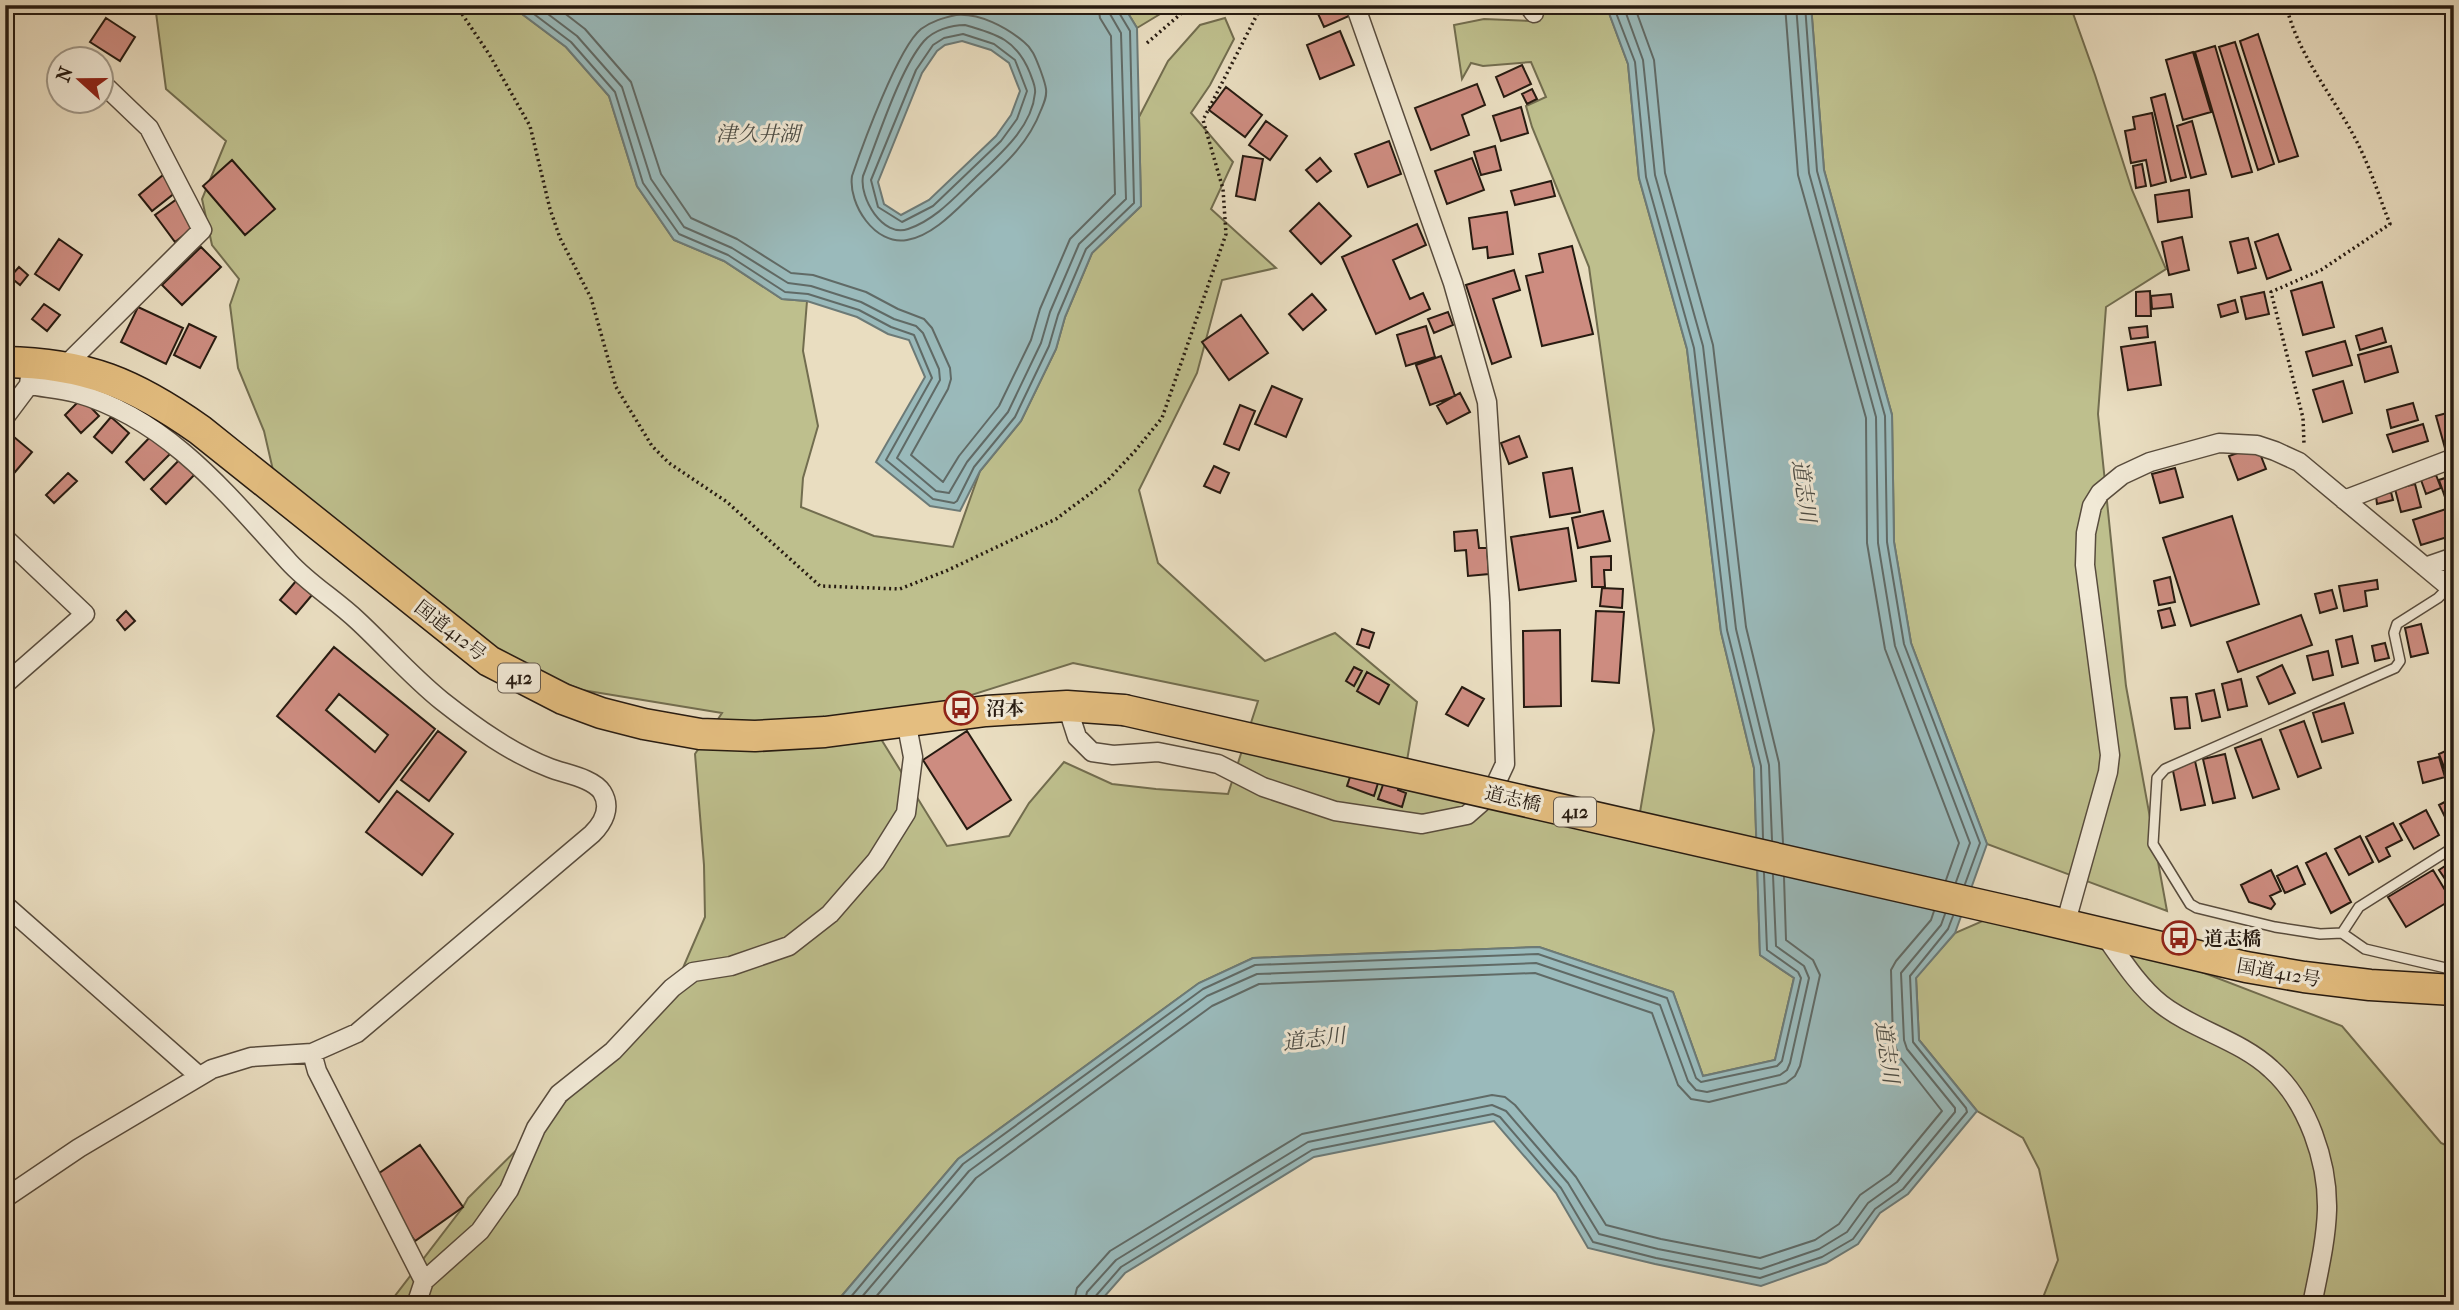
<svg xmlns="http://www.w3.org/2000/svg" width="2459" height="1310" viewBox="0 0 2459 1310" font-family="'IM FELL French Canon','Noto Serif JP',serif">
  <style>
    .green { fill: #bebf8d; stroke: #726d4f; stroke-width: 2; fill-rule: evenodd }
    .water { fill: #9ababb; stroke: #6c7a77; stroke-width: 2; fill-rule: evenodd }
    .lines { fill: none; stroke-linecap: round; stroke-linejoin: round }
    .shore { stroke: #606a66; stroke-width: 2 }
    .building { fill: #cd8c80; stroke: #271b11; stroke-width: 2; fill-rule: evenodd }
    .service-casing { stroke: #584c3d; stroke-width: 12 }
    .minor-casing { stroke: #584c3d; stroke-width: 21 }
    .trunk-casing { stroke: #271b11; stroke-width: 33 }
    .path { stroke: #271b11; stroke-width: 3.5; stroke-dasharray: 2 3.5; stroke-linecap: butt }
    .service { stroke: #f1e9d6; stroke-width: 9 }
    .minor { stroke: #f1e9d6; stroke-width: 18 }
    .trunk { stroke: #e4be80; stroke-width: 30 }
    .trunk-bridge-casing { stroke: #271b11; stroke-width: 33; stroke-linecap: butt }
    .trunk-bridge { stroke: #e4be80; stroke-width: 30 }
    .labels { text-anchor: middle; stroke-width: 6; stroke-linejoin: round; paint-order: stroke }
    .shield { fill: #f1e9d6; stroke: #64594c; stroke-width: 2 }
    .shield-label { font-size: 18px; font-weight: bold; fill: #271b11 }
    .street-label { font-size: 19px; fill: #271b11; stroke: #f1e9d6 }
    .poi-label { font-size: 19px; font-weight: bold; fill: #271b11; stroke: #f1e9d6; text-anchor: start }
    .water-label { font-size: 21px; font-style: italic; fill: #4a4b44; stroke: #f1e9d6 }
  </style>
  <rect width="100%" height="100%" fill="#e9ddc0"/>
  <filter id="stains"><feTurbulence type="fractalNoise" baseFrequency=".00286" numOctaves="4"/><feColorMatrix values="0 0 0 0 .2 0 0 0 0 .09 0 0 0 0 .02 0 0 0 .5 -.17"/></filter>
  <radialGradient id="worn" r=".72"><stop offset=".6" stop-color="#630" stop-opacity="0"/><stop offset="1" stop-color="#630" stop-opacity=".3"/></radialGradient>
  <path class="green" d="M155 5H510L566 47 609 96 637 186 674 240 724 261 782 299 807 301 803 351 818 426 803 478 801 507 874 536 953 547 980 471 1021 421 1056 349 1065 317 1092 253 1141 206 1139 117 1168 61 1200 25 1225 18 1234 39 1210 85 1191 113 1233 162 1211 209 1276 268 1222 280 1197 373 1139 490 1158 563 1265 661 1335 633 1417 702 1403 784 1639 818 1654 730 1589 267 1532 127 1526 106 1546 97 1531 62 1483 66 1471 63 1462 79 1454 25 1484 19 1532 21 1551 5H1606L1628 64 1639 178 1687 349 1721 632 1754 768 1760 955 1794 978 1775 1060 1703 1076 1673 992 1539 947 1253 958 1199 983 958 1159 834 1305H388L463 1207 468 1198 670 998 705 917 704 865 695 754 722 713 582 690 508 661 365 581 281 505 264 431 238 368 230 305 239 279 212 245 202 199 226 141 166 89ZM1073 663 1258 701 1228 794 1156 789 1112 784 1064 762 1029 803 1009 836 947 846 873 726Z
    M1123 5H1175L1137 28Z
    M1811 5H2070L2095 75 2132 190 2166 269 2106 307 2098 414 2126 686 2167 911 1987 844 1911 643 1894 542 1892 415 1824 170Z
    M1994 916 2199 971 2342 1026 2441 1143 2454 1149V1305H2040L2058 1260 2039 1169 2023 1138 1977 1111 1919 1040 1916 977 1955 933Z"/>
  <path class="water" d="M510 5H1123L1137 28 1141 206 1092 253 1065 317 1056 349 1021 421 980 471 960 511 930 506 876 462 925 377 909 340 888 334 857 317 807 301 782 299 724 261 674 240 637 186 609 96 566 47ZM962 41 991 50 1009 63 1020 91 1011 115 996 136 929 200 901 215 884 204 878 182 922 73 937 51 945 45Z
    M1606 5H1811L1824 170 1892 415 1894 542 1911 643 1987 844 1955 933 1916 978 1919 1040 1977 1111 1908 1194 1880 1213 1858 1244 1826 1263 1761 1286 1655 1264 1588 1248 1556 1193 1494 1121 1314 1157 1125 1273 1097 1305H834L958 1159 1199 983 1253 958 1539 947 1673 992 1703 1076 1775 1060 1794 978 1760 955 1754 768 1721 632 1687 349 1639 178 1628 64Z"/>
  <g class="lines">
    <path class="shore" d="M522 5 571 42 615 92 643 183 679 234 728 255 785 292 808 294 859 310 891 327 914 335 932 378 886 460 933 499 954 503 957 501 974 467 1015 417 1049 346 1058 315 1086 249 1134 203 1130 31 1118 11 1117 5
      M536 5 577 36 622 87 651 179 684 227 732 248 788 283 811 286 861 302 894 319 916 326 923 333 939 369 940 380 897 458 936 491 949 493 967 462 1008 412 1041 343 1050 312 1079 244 1126 199 1121 33 1110 14 1109 5
      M554 5 585 29 631 82 661 174 691 218 737 239 791 273 813 275 866 292 898 309 924 319 932 328 950 368 951 379 948 389 911 455 943 482 959 456 999 406 1031 340 1040 309 1070 239 1115 194 1111 36 1100 18 1098 5
      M1613 5 1635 62 1646 177 1694 348 1727 630 1761 766 1763 838
      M1623 5 1643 60 1655 175 1703 346 1736 629 1769 765 1772 840
      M1634 5 1654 60 1665 173 1713 345 1746 627 1779 763 1783 843
      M1785 5 1798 175 1866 418 1867 543 1885 649 1959 843 1946 880
      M1796 5 1809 173 1876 417 1878 543 1895 646 1970 843 1956 882
      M1805 5 1817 171 1885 416 1887 542 1904 644 1980 843 1965 884
      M956 15C980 13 1006 27 1024 42 1033 49 1036 59 1040 69 1042 75 1045 82 1046 89 1047 97 1044 103 1041 110 1028 145 1002 167 975 192 957 209 933 236 907 240 875 246 848 204 852 176 863 144 898 48 921 29 932 21 943 18 956 15Z
      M965 25C997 34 1017 40 1030 73 1032 79 1036 86 1035 93 1032 128 999 155 975 178 955 197 935 220 908 229 883 238 859 198 863 176 878 139 899 70 924 41 934 30 951 25 965 25Z
      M963 34 994 44 1015 60 1027 91 1017 119 1001 141 933 206 902 222 878 207 871 180 916 70 933 45 944 38Z
      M844 1305 963 1164 1203 989 1255 965 1538 954 1667 998 1696 1078 1701 1082 1777 1066 1782 1061 1801 978 1798 972 1767 950 1764 873
      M855 1305 969 1171 1207 996 1257 974 1536 963 1660 1005 1688 1081 1696 1090 1707 1092 1780 1075 1787 1070 1790 1063 1809 978 1804 966 1776 946 1773 875
      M869 1305 976 1178 1212 1006 1259 984 1535 973 1652 1013 1678 1085 1691 1099 1709 1102 1786 1083 1795 1076 1800 1066 1820 975 1813 960 1786 940 1784 877
      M1073 1305 1077 1288 1110 1251 1302 1134 1492 1095 1505 1097 1515 1105 1576 1177 1606 1225 1661 1239 1760 1258 1815 1240 1839 1224 1860 1195 1890 1174 1942 1111 1899 1056 1893 1040 1891 970 1896 961 1931 920 1934 911
      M1084 1305 1087 1292 1116 1260 1308 1142 1492 1105 1506 1111 1568 1183 1599 1234 1658 1249 1761 1269 1819 1249 1847 1232 1868 1203 1897 1182 1955 1112V1108L1907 1049 1904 1040 1901 973 1941 925 1945 914
      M1093 1305 1094 1298 1121 1267 1312 1150 1493 1114 1500 1117 1561 1188 1593 1242 1656 1258 1760 1278 1822 1257 1853 1239 1875 1209 1903 1189 1967 1112 1966 1108 1913 1042 1910 976 1948 929 1953 916"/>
  </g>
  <path class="building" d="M1320 5H1345L1349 16 1324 27 1315 7Z
    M106 18 135 37 120 61 90 42Z
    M1340 31 1354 65 1320 79 1307 45Z
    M2258 34 2298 156 2279 162 2240 41Z
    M2235 42 2274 164 2258 170 2219 47Z
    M2215 46 2252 172 2232 177 2195 52Z
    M2193 52 2211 112 2183 120 2166 60Z
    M1522 65 1531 84 1504 97 1496 77Z
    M1477 84 1485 105 1462 115 1469 135 1431 150 1415 108Z
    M1226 87 1262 115 1245 137 1209 110Z
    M1532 89 1537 99 1527 104 1522 94Z
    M2165 94 2186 177 2171 181 2151 98Z
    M1521 107 1528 133 1501 141 1493 116Z
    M2152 113 2166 182 2151 186 2146 160 2131 163 2125 131 2135 129 2133 117Z
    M1266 121 1287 136 1270 160 1249 145Z
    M2192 121 2206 174 2191 178 2177 126Z
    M1389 141 1401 174 1368 187 1355 154Z
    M1495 146 1501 170 1481 175 1474 152Z
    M1243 156 1263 159 1255 200 1236 196Z
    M1320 158 1331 171 1317 182 1306 170Z
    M1472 158 1484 190 1447 204 1435 171Z
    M232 160 275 209 245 235 203 186Z
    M2142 164 2146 186 2136 188 2133 166Z
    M163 175 176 192 152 211 139 195Z
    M1551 181 1555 196 1515 205 1511 191Z
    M2189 190 2192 217 2158 222 2155 195Z
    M177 199 197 225 175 242 155 215Z
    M1319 203 1351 236 1321 264 1290 231Z
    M1507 212 1513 254 1488 258 1487 247 1473 249 1469 218Z
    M1417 224 1426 245 1393 260 1410 299 1423 293 1430 309 1376 334 1342 257Z
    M2278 234 2291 270 2267 279 2255 242Z
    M2182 237 2189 270 2169 275 2162 242Z
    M2248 238 2256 268 2238 273 2230 242Z
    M59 239 82 255 59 290 35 274Z
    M1572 246 1593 334 1542 346 1526 276 1543 272 1539 254Z
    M201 247 221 267 182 305 162 285Z
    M19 267 28 275 20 285 10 277Z
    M1514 270 1520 290 1493 299 1511 357 1492 364 1466 285Z
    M2322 282 2334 327 2303 335 2291 291Z
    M2150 291 2151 316H2136V292Z
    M2264 292 2269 314 2246 319 2241 297Z
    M1312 294 1326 310 1303 330 1289 314Z
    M2171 294 2173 307 2152 309 2151 296Z
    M2235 300 2238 312 2221 317 2218 305Z
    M44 304 60 315 47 331 32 319Z
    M138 307 183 328 166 364 121 342Z
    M1448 312 1453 325 1434 333 1428 319Z
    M1241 315 1268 353 1229 380 1202 342Z
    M189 324 216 337 200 368 174 355Z
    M1426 326 1435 357 1406 366 1397 335Z
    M2147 326 2148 337 2131 339 2129 328Z
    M2382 328 2386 342 2360 350 2356 336Z
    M2345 341 2352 365 2313 376 2306 352Z
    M2155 342 2161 385 2128 390 2121 347Z
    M2391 346 2398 372 2365 382 2358 355Z
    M1441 356 1455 396 1430 405 1416 365Z
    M2343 381 2352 413 2323 422 2313 390Z
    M1272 386 1302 399 1286 437 1255 424Z
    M1460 393 1470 412 1447 424 1437 406Z
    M82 398 99 416 81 433 65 415Z
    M2413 403 2418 420 2391 428 2387 410Z
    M1240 405 1255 411 1239 450 1224 444Z
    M2454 411V446L2445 448 2436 416Z
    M111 417 129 433 112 453 94 437Z
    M2423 424 2428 441 2393 452 2387 435Z
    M153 434 172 452 144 480 126 462Z
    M1519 436 1527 457 1509 464 1501 443Z
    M14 437 32 452 10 478 5 473V447Z
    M2257 446 2266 469 2238 480 2229 456Z
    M184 455 199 470 166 504 151 489Z
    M1214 466 1229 473 1220 493 1204 486Z
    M1572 468 1580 512 1550 517 1543 473Z
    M2175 468 2183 497 2160 503 2152 474Z
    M68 473 77 481 54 503 46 495Z
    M2436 475 2441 488 2426 494 2421 480Z
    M2454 475V498L2446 500 2439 480Z
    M2415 484 2421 507 2401 512 2395 489Z
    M2391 492 2393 500 2377 504 2376 496Z
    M2449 508 2454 524V535L2421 545 2413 520Z
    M1603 511 1610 541 1578 548 1572 518Z
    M2232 516 2259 604 2191 626 2163 538Z
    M1568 528 1576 581 1519 590 1511 537Z
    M1477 530 1479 548H1487L1489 574 1468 576 1466 550 1455 551 1454 532Z
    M1611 556V570H1604L1605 587H1592L1591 557Z
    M2170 577 2175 602 2159 605 2154 581Z
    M2377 580 2378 589 2365 591 2367 606 2344 611 2339 586Z
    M296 581 312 595 296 614 280 600Z
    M1602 588 1623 589 1622 608 1600 606Z
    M2332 590 2337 608 2320 613 2315 594Z
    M2170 608 2175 625 2162 628 2158 611Z
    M126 611 135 621 125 630 117 620Z
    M1596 611 1624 612 1619 683 1592 681Z
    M2301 615 2312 645 2238 672 2227 642Z
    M2421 624 2428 653 2411 657 2405 628Z
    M1362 629 1374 633 1369 648 1357 644Z
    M1560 630 1561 706 1524 707 1523 631Z
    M2352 636 2358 663 2342 667 2336 640Z
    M2385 643 2389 658 2375 661 2372 646Z
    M334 647 435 729 379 802 277 716ZM339 694 388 735 375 752 326 710Z
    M2328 651 2333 675 2313 680 2307 656Z
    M2282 665 2295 693 2269 704 2257 677Z
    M1354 667 1362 671 1354 686 1346 681Z
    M1367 672 1389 685 1379 704 1357 691Z
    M2241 679 2247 706 2228 710 2222 684Z
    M1462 687 1484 699 1468 726 1446 714Z
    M2214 690 2220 717 2202 721 2196 694Z
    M2187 697 2190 728 2175 729 2171 698Z
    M2344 703 2353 733 2322 742 2313 713Z
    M2304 721 2321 768 2298 777 2280 730Z
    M438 731 466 752 429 801 401 780Z
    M967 731 1011 800 967 829 923 760Z
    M2261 739 2279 789 2253 798 2235 748Z
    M2454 747V778L2449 780 2439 754Z
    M2225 754 2235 798 2213 803 2203 759Z
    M2439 757 2445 777 2423 783 2418 762Z
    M2195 761 2205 805 2181 810 2172 766Z
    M1352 771 1379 780 1374 796 1347 786Z
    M1385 779 1400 784 1398 790 1406 793 1402 807 1378 799Z
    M397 791 453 834 422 875 366 832Z
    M2454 797V823L2449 825 2439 805Z
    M2426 810 2439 835 2414 849 2400 824Z
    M2393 823 2402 840 2386 848 2390 856 2379 862 2366 837Z
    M2360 836 2373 862 2349 875 2335 849Z
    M2326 853 2351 902 2331 913 2306 863Z
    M2454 860V891H2453L2439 870Z
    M2297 866 2305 884 2285 893 2277 876Z
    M2271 870 2281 891 2270 896 2275 904 2271 909 2249 902 2241 885Z
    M2433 870 2451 900 2406 927 2388 897Z
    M420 1145 463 1207 415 1241 372 1178Z"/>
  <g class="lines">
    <defs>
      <path id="service" d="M2449 587 2438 598 2397 624 2394 633 2400 661 2395 668 2165 769 2157 778 2153 844 2190 904 2197 908 2275 927 2320 934 2342 933 2365 949 2450 969 2454 975
        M2342 933 2359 907 2454 847"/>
      <path id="minor" d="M1528 5 1534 13
        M65 366 202 230 149 128 102 83
        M5 417 29 385 30 376
        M2344 500 2454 458
        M5 538 85 614 5 684
        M2425 567 2454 557
        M1067 706 1077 737 1092 752 1113 755 1158 752 1218 764 1263 787 1335 811 1422 824 1467 815 1491 794 1505 764 1500 603 1487 402 1453 283 1355 5
        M5 905 199 1076
        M2065 925 2108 772 2110 755 2085 565 2086 533 2092 506 2100 493 2122 475 2150 462 2219 443 2257 445 2275 451 2299 462 2454 591
        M2103 933C2120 957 2138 986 2161 1004 2194 1030 2240 1040 2271 1069 2308 1102 2328 1162 2327 1210 2326 1242 2318 1274 2312 1305
        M312 1053 317 1071 424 1281
        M5 1198 79 1148 212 1069 251 1057 312 1053 357 1033 592 834C603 823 612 808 602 792 593 778 565 774 550 768 511 753 475 727 442 701 412 677 386 647 358 621 336 600 309 584 289 562 228 495 168 419 76 393 61 389 45 388 29 385
        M416 1305 424 1281 480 1231 509 1190 536 1128 559 1094 613 1051 672 988 693 972 731 966 789 946 830 914 876 861 906 813 913 757 906 721"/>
      <path id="trunk" d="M5 362C86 363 135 384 200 430L489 661 563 699 601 713 644 724 700 734 755 736 825 732 986 711 1067 706 1124 710
        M2025 915 2246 967 2304 977 2370 985 2454 990"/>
    </defs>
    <use href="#service" class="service-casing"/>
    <use href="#minor" class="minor-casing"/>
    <use href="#trunk" class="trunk-casing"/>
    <path class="path" d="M456 5 489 54 530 126 550 209 560 238 591 298 616 387 652 446 669 463 727 502 820 586 900 589 946 571 1056 519 1107 481 1135 451 1162 418 1226 234 1223 189 1203 120 1262 5
      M2286 5C2299 59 2337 100 2360 148 2372 173 2380 199 2390 224L2321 270 2271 292 2303 418 2304 444
      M1147 43 1191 5"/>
    <use href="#service" class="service"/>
    <use href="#minor" class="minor"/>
    <use href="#trunk" class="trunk"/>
    <defs>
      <path id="trunk-bridge" d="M1124 710 2025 915"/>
    </defs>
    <use href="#trunk-bridge" class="trunk-bridge-casing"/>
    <use href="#trunk-bridge" class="trunk-bridge"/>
  </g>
  <defs>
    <symbol id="bus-ring" viewBox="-11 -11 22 22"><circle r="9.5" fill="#f1e9d6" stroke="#8f2418" stroke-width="1.5"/><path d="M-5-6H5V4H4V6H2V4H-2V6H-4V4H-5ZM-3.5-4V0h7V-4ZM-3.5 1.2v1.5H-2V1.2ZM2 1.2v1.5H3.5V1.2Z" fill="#8f2418"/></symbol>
  </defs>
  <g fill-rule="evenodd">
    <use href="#bus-ring" x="942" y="689" width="38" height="38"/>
    <use href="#bus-ring" x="2160" y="919" width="38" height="38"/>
  </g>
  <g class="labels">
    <g class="shield">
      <rect x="498" y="663.5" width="42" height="29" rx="5"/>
      <rect x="1554" y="797.5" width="42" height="29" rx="5"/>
    </g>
    <g class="shield-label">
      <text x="519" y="684">412</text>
      <text x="1575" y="818">412</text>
    </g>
    <g class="street-label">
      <text transform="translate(451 630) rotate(38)" y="7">国道412号</text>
      <text transform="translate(1513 798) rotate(13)" y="7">道志橋</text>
      <text transform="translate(2279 972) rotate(10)" y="7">国道412号</text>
    </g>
    <g class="poi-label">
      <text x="986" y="715">沼本</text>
      <text x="2204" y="945">道志橋</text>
    </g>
    <g class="water-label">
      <text x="758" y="141">津久井湖</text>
      <text transform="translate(1804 491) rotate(82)" y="7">道志川</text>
      <text transform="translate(1314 1039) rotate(-7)" y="7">道志川</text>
      <text transform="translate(1887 1052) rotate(82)" y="7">道志川</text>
    </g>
  </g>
  <rect width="2459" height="1310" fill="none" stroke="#e9ddc0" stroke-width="28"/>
  <rect x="7" y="7" width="2445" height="1296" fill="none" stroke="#271b11" stroke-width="3.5"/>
  <rect x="14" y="14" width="2431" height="1282" fill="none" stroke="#271b11" stroke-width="2"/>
  <g transform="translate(80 80) rotate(291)"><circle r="33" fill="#f1e9d6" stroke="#a09787" stroke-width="2"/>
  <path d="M0-5L12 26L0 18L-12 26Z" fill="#8f2418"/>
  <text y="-10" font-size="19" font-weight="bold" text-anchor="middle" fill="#271b11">N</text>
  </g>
  <rect width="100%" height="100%" filter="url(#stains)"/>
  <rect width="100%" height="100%" fill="url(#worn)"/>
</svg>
